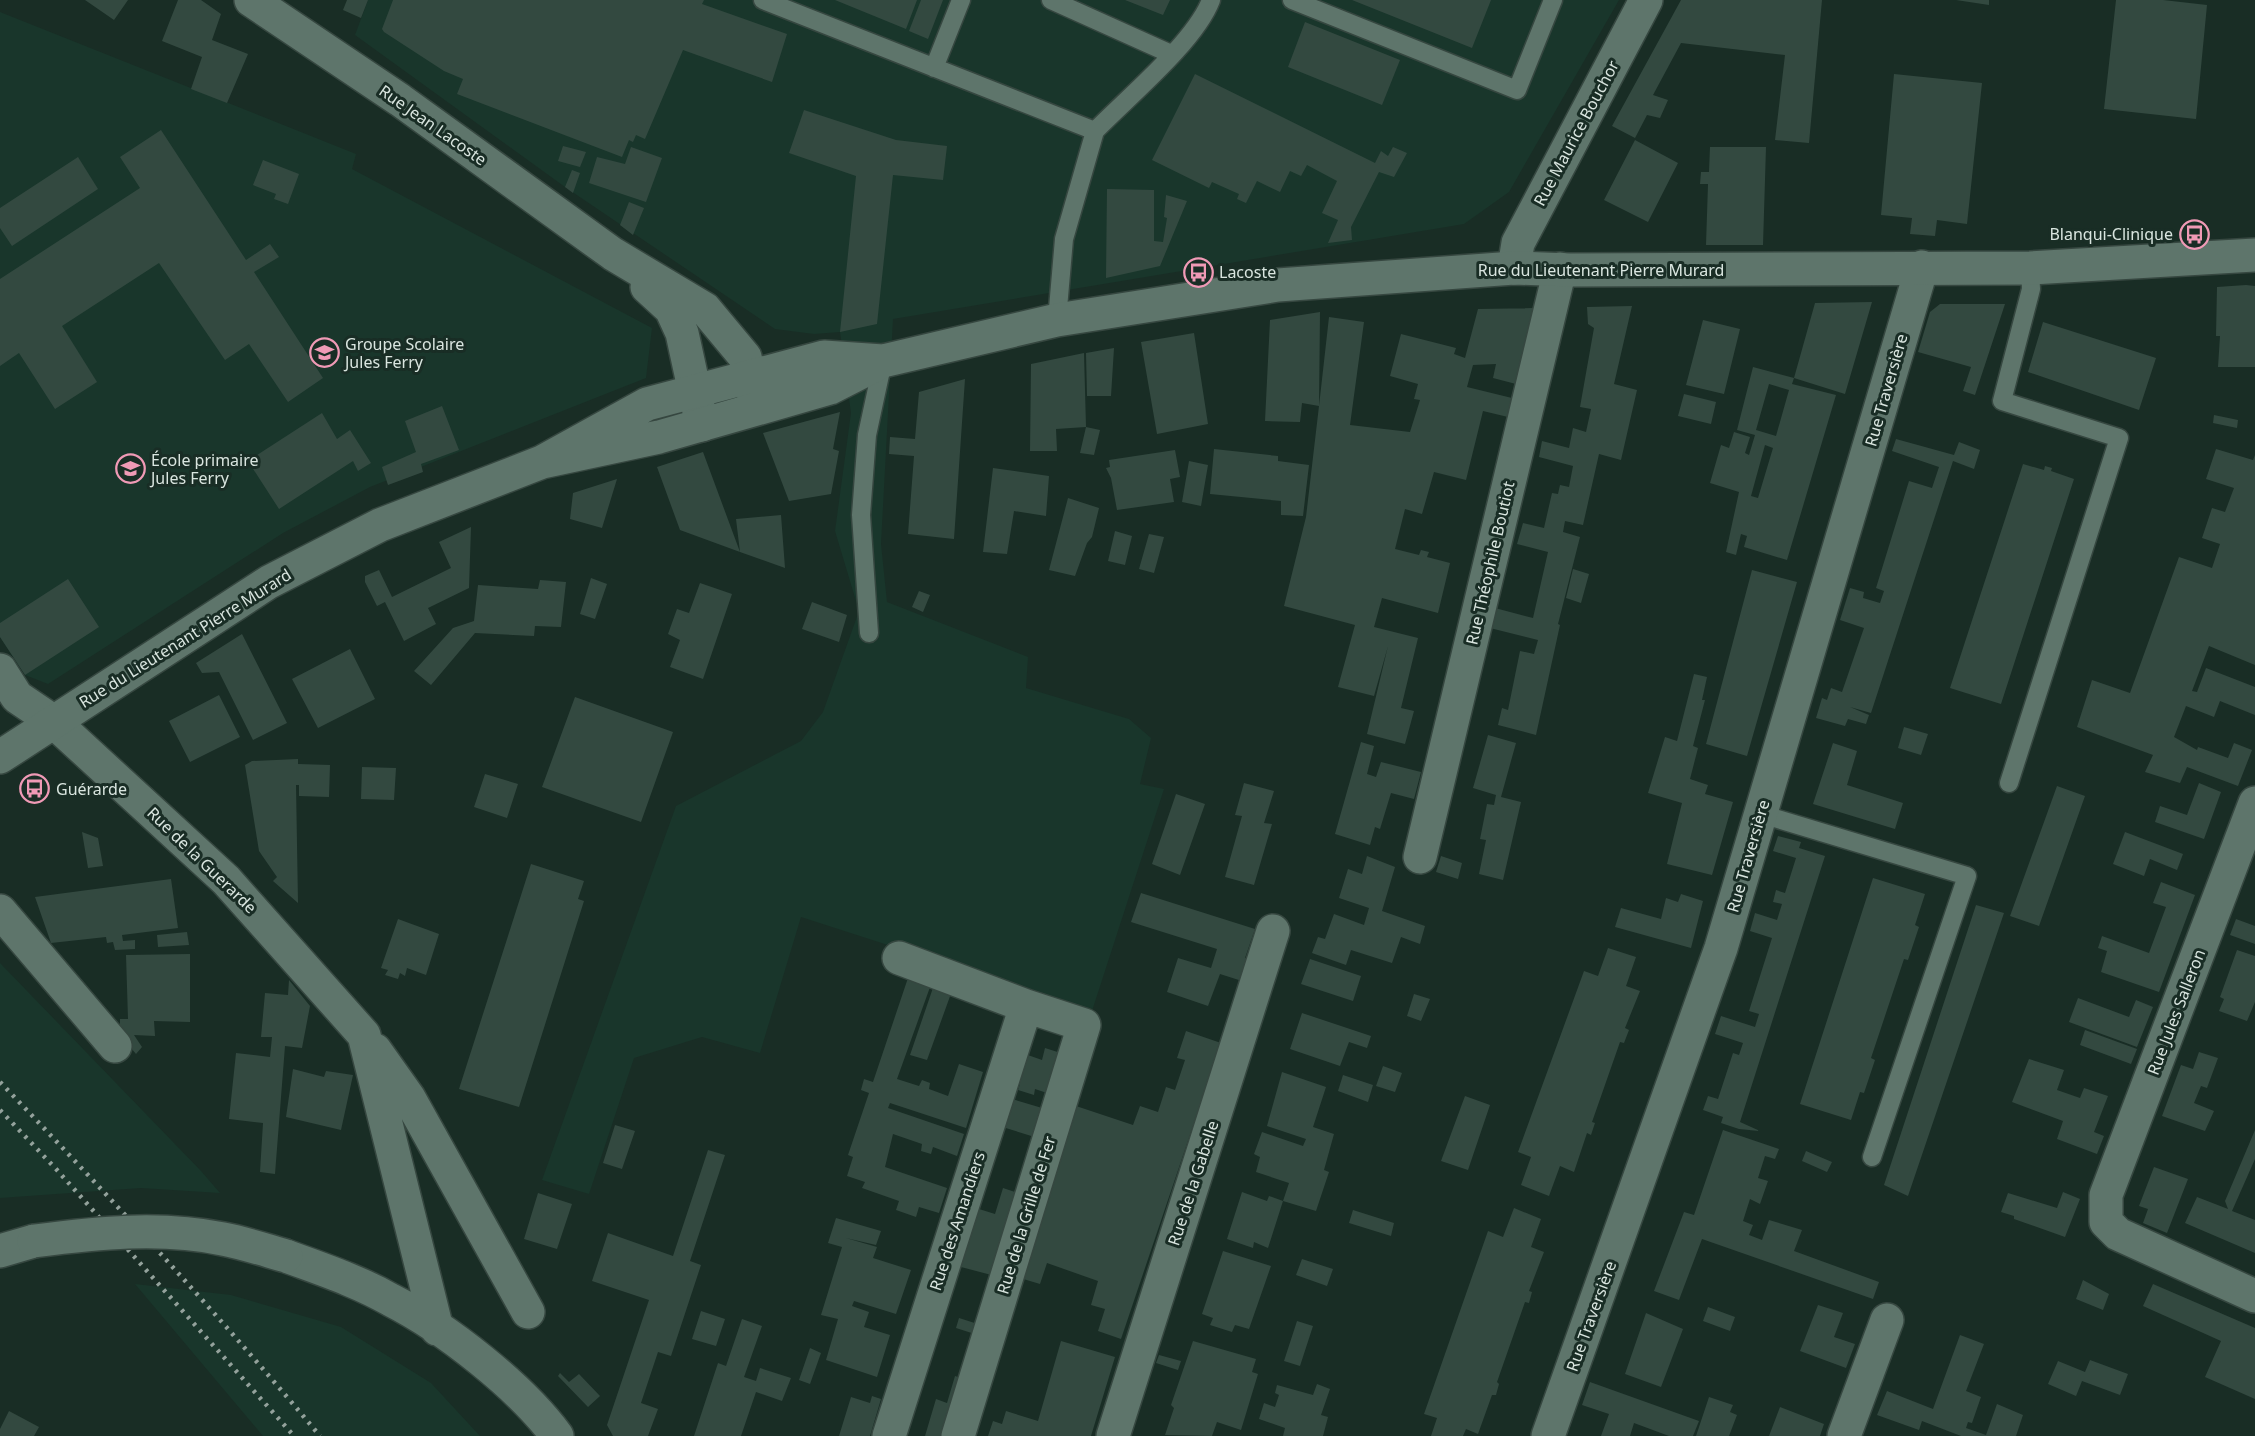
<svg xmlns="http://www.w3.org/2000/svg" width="2255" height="1436" viewBox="0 0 2255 1436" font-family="'Noto Sans',sans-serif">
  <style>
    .built { fill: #19362b }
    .building { fill: #334940; fill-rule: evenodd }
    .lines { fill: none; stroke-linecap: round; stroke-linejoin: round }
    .lane-casing { stroke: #364740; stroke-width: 21 }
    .street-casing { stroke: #364740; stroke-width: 36 }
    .secondary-casing { stroke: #364740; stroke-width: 36 }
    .lane { stroke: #5e756b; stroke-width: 18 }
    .street { stroke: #5e756b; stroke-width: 33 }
    .secondary { stroke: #5e756b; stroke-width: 33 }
    .rail { stroke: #94a29c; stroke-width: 4.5; stroke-dasharray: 3 6; stroke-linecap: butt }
    .secondary-bridge-casing { stroke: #364740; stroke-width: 36; stroke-linecap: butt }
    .secondary-bridge { stroke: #5e756b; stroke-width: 33 }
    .labels { text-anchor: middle; stroke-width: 6; stroke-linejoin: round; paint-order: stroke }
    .street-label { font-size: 16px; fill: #d9e5df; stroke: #192d25 }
    .poi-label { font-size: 16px; fill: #d9e5df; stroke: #192d25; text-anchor: start }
  </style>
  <rect width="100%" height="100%" fill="#192d25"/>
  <path class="built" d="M368 0H1619L1509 192 1464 224 893 319 881 544 887 602 1028 657 1026 688 1129 719 1151 738 1140 784 1164 789 1092 1011 801 917 760 1053 702 1037 634 1058 589 1194 542 1180 676 806 801 741 823 712 859 611 835 531 851 413 840 332 814 334 775 329 565 187 355 35Z
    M0 12 356 154 352 169 652 328 646 378 370 487 283 533 48 684 25 675 0 637Z
    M0 963 201 1171 220 1193 141 1188 0 1198Z
    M135 1284 231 1295 341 1327 431 1383 480 1436H263Z"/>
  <path class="building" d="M85 0H128L114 20Z
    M178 0H201L221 14 212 40 248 54 227 103 191 89 202 57 162 41Z
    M347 0H368L361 18 343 10Z
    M393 0H704L702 4 787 34 772 82 683 50 645 139 636 135 633 142 629 140 622 157 457 94 463 79 444 71 384 32 382 29Z
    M835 0H917L906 29Z
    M921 0H943L928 39 909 31Z
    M1125 0H1170L1163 15Z
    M1352 0H1491L1472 48Z
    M1681 0H1822L1809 143 1775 140 1785 55 1681 43 1653 95 1668 100 1660 118 1647 115 1635 138 1612 126Z
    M1956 0H1989V5Z
    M2116 0H2163L2207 5 2196 119 2104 109Z
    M1305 22 1400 60 1382 105 1288 67Z
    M1195 74 1375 163 1381 151 1388 156 1393 147 1407 153 1394 177 1379 172 1351 227 1352 240 1328 243 1338 220 1322 213 1337 181 1307 165 1301 176 1290 171 1280 192 1257 181 1246 203 1237 199 1239 194 1212 182 1209 188 1152 160Z
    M1894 74 1982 83 1967 224 1937 220 1935 236 1910 234 1912 218 1881 215Z
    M804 110 896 140 947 146 943 180 893 175 877 324 840 332 856 176 789 153Z
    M161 130 246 260 270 244 279 257 254 272 323 378 288 402 249 344 225 360 159 263 62 326 97 382 55 409 19 353 0 366V279L140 188 120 157Z
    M1635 140 1678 163 1648 222 1604 200Z
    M563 146 586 152 580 167 558 161Z
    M631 147 662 158 646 202 589 183 597 157 625 164Z
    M1710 147H1766L1763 245H1706L1708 184H1700L1701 172H1709Z
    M78 157 98 189 12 246 0 228V208Z
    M263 160 299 174 288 204 274 199 276 194 253 185Z
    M572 170 580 173 573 193 565 187Z
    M1107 189 1154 190V241L1163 242 1167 218 1164 217 1166 195 1187 201 1160 266 1106 278Z
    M629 202 644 208 633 235 620 225Z
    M2246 285 2255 286V367H2218L2220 336H2216L2217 287Z
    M1872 302 1845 394 1794 378 1792 384 1836 395 1787 560 1744 547 1747 536 1741 534 1736 555 1726 552 1739 492 1710 483 1721 445 1729 448 1734 432 1750 437 1745 453 1749 455 1755 435 1737 430 1753 367 1794 378 1815 303ZM1769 384 1789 390 1776 436 1756 430ZM1765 445 1773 448 1758 498 1751 496Z
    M1940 304H2005L1975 395 1963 391 1971 367 1918 352 1930 312Z
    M1632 306 1614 384 1637 390 1621 460 1599 454 1583 525 1565 521 1563 532 1580 537 1558 624 1560 625 1536 735 1498 725 1502 708 1508 710 1520 651 1534 654 1538 640 1490 628 1495 608 1533 618 1548 552 1517 544 1523 523 1544 528 1552 493 1558 494 1560 485 1569 487 1573 466 1539 457 1542 441 1569 448 1573 428 1586 432 1591 409 1580 407 1594 328 1588 324 1587 307Z
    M1533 308 1516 384 1493 378 1496 364 1473 365 1467 387 1512 398 1508 417 1483 411 1466 480 1434 472 1422 514 1405 509 1395 549 1419 555 1421 550 1429 552 1427 557 1450 563 1438 613 1382 598 1374 627 1418 638 1401 708 1414 711 1405 744 1367 734 1388 646 1374 696 1338 687 1355 625 1284 606 1306 517 1319 406 1302 403 1300 422 1265 421 1270 320 1320 312 1319 406 1329 317 1364 322 1350 425 1410 432 1420 400 1414 399 1418 384 1390 376 1401 334 1456 348 1454 354 1465 358 1478 309Z
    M1703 320 1740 329 1724 394 1686 385Z
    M2043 322 2156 358 2139 410 2028 372Z
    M1194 333 1208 424 1157 434 1141 342Z
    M1114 348 1111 396H1087L1086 353Z
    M1084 353 1086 427 1056 429 1057 451H1030L1031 364Z
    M965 379 954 539 908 534 914 456 889 454 890 437 915 439 919 392Z
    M1684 394 1716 402 1711 424 1678 416Z
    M442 406 459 450 421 464 423 472 388 485 382 467 416 452 405 421Z
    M840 412 833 449 839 451 831 494 789 501 763 433Z
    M322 413 337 439 350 430 371 463 358 471 353 461 279 509 248 461Z
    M2214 415 2238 420 2237 428 2213 423Z
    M1086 427 1100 430 1094 455 1080 453Z
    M1896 439 1954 455 1959 442 1980 450 1974 469 1953 461 1871 713 1850 707 1869 715 1866 724 1848 719 1845 726 1816 718 1822 698 1827 700 1831 688 1842 692 1864 628 1840 620 1850 588 1864 592 1863 598 1880 603 1884 591 1876 588 1909 481 1932 488 1939 467 1892 451Z
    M1214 449 1278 456V461L1309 465 1303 516 1281 515V501L1210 494Z
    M2216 449 2253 460 2255 455V665L2209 646 2192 691 2197 692 2206 668 2255 687V715L2220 701 2214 717 2186 706 2174 737 2197 750 2198 747 2228 758 2234 743 2252 750 2238 786 2187 767 2180 783 2145 772 2153 755 2077 727 2092 680 2130 693 2179 557 2212 568 2220 544 2202 538 2212 508 2225 512 2234 488 2206 479Z
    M1175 450 1180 477 1170 479 1174 502 1117 510 1111 478 1106 468 1110 467 1109 460Z
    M703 452 740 552 736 519 781 515 785 568 740 552 680 530 657 467Z
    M1189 461 1208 465 1201 506 1182 502Z
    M2023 464 2044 470 2045 466 2052 468 2051 471 2074 479 2001 704 1950 688Z
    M993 468 1049 476 1046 516 1014 511 1007 554 983 552Z
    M617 479 602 528 570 519 573 493Z
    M1068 498 1099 508 1092 537 1087 543 1075 576 1049 570Z
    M471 527 469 588 428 608 436 624 404 641 385 602 377 606 365 582V576L379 570 392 597 451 568 439 542Z
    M1115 531 1132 536 1125 565 1108 561Z
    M1149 534 1164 537 1154 573 1139 569Z
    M1573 569 1589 574 1581 603 1566 598Z
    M1752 570 1797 582 1747 756 1706 744Z
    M591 578 607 584 595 619 580 614Z
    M68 579 99 627 25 675 0 637V623Z
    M540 580 566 582 561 627 535 626 534 636 475 633 431 685 414 671 453 628 474 621 478 585 538 589Z
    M700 583 732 594 703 679 670 667 680 640 668 634 677 609 689 613Z
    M919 591 930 595 923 612 912 607Z
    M812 602 847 615 839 642 802 629Z
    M242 634 287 723 253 740 219 672 202 673 196 663Z
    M350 649 375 699 318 728 292 679Z
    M1694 674 1707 677 1702 700H1705L1693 746 1698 748 1690 779 1708 785 1705 794 1733 802 1712 875 1667 864 1682 803 1648 793 1665 737 1677 741Z
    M219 695 240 737 190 762 169 721Z
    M575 697 673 732 641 822 542 787Z
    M1904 727 1928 734 1921 755 1898 748Z
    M1488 735 1516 743 1501 797 1521 802 1503 880 1479 874 1486 840 1480 839 1487 804 1494 805 1496 795 1473 788Z
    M1361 742 1374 746 1367 774 1376 777 1381 762 1421 772 1414 799 1391 793 1380 829 1375 827 1370 845 1335 834Z
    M1833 743 1857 751 1847 785 1903 803 1895 829 1813 804Z
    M298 759V764L330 765 329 797 299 796V785H296L298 903 273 881 277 877 259 851 245 765 252 761Z
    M362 767 396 768 394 800 361 799Z
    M485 774 518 784 507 818 474 807Z
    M1244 783 1274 791 1264 823 1272 824 1254 885 1225 877 1242 816 1235 815Z
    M2199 783 2221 792 2204 839 2155 822 2160 806 2187 815Z
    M2057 786 2085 796 2039 926 2010 916Z
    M1176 794 1205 804 1180 875 1152 864Z
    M82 832 98 838 103 866 88 868Z
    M2125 832 2183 854 2177 870 2150 859 2144 876 2113 864Z
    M1778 836 1801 842 1799 848 1825 856 1740 1122 1760 1131 1739 1129 1721 1123 1723 1117 1703 1110 1708 1096 1718 1099 1733 1053 1739 1055 1743 1043 1715 1034 1721 1016 1755 1027 1759 1014 1749 1011 1772 938 1750 931 1755 913 1777 920 1782 904 1773 902 1776 890 1785 893 1796 858 1773 851Z
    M1367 856 1395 867 1382 911 1425 926 1420 944 1401 937 1392 963 1351 950 1346 965 1312 953 1318 937 1325 939 1334 914 1364 925 1369 908 1339 898 1348 869 1362 874Z
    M1441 856 1462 863 1458 879 1436 872Z
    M531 864 584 881 578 899 584 901 519 1107 459 1089Z
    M1873 878 1925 894 1915 925 1919 927 1908 960 1904 959 1871 1058 1875 1060 1864 1093 1860 1092 1851 1120 1800 1104Z
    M171 879 178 928 122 935 123 941 135 940V949L115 950 113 942 107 943 106 937 51 943 35 897Z
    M2161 882 2195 895 2159 992 2101 972 2107 951 2098 948 2102 936 2149 953 2166 907 2153 903Z
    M1141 893 1255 929 1245 958 1249 960 1242 981 1220 974 1208 1006 1167 992 1178 958 1211 968 1217 949 1131 922Z
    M1681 894 1703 901 1691 948 1615 927 1621 908 1661 919 1666 898 1678 902Z
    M1976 905 2004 913 1908 1196 1884 1185Z
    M398 919 439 934 426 975 407 968 405 976 400 973 398 979 385 975 388 970 381 968Z
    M2236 919 2255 926V944L2230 935Z
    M187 932 189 945 158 947 157 935Z
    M1608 948 1636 957 1626 986 1640 991 1625 1028 1629 1030 1624 1043 1620 1042 1592 1122 1595 1123 1591 1135 1587 1133 1574 1172 1560 1166 1549 1196 1521 1185 1531 1157 1518 1152 1584 971 1598 976Z
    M2237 950 2255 956V1002L2247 1021 2219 1011 2224 999 2220 997Z
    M190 954V1022L154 1021 155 1036 134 1035 142 1047 136 1054 120 1035V1019H128L126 955Z
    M1310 959 1361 976 1353 1001 1301 984Z
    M911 969 934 976 897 1079 919 1086 922 1080 930 1083 929 1089 948 1096 959 1064 983 1072 966 1128 890 1103 888 1108 964 1134 957 1156 933 1147 931 1154 921 1151 922 1144 893 1134 885 1167 947 1188 939 1213 919 1207 916 1217 896 1210 899 1201 862 1188 865 1182 847 1176 853 1157 848 1155 869 1093 861 1090 864 1079 873 1082Z
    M289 980 310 1006 302 1048 285 1046 275 1174 260 1172 263 1123 229 1119 236 1053 270 1057 272 1037H261L265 993 288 995Z
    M935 982 953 988 927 1060 910 1055Z
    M1414 994 1430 999 1421 1021 1407 1016Z
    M2078 998 2129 1017 2136 1000 2153 1007 2137 1047 2069 1022Z
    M1302 1013 1371 1036 1367 1048 1349 1042 1340 1066 1290 1049Z
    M2085 1030 2137 1049 2131 1064 2080 1045Z
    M1186 1031 1221 1043 1121 1339 1098 1331 1105 1309 1091 1305 1098 1281 1047 1263 1040 1284 1020 1278 1073 1105 1133 1125 1140 1106 1158 1112 1166 1087 1175 1090 1185 1060 1177 1058Z
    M1045 1048 1067 1055 1041 1139 996 1125 1005 1097 1042 1108 1047 1093 1035 1089 1034 1095 1018 1090 1020 1084 1017 1083 1025 1054 1042 1060Z
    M2199 1052 2218 1058 2207 1088 2201 1086 2194 1103 2214 1111 2205 1131 2162 1116 2181 1065 2193 1069Z
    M2029 1059 2064 1070 2057 1090 2080 1098 2084 1088 2108 1096 2094 1132 2104 1136 2097 1154 2057 1139 2063 1121 2012 1102Z
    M1383 1066 1402 1073 1395 1092 1376 1086Z
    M293 1069 324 1077 326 1071 353 1075 341 1130 286 1117Z
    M1282 1072 1326 1087 1313 1127 1334 1134 1324 1170 1329 1172 1316 1211 1283 1201 1268 1248 1254 1242 1253 1248 1227 1239 1242 1192 1267 1201 1269 1196 1283 1201 1289 1183 1256 1172 1260 1157 1254 1154 1262 1132 1303 1146 1306 1139 1267 1126Z
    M1343 1075 1373 1085 1368 1102 1338 1091Z
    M1465 1096 1490 1105 1468 1170 1441 1161Z
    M615 1125 635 1131 622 1169 603 1163Z
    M1723 1130 1779 1149 1775 1159 1765 1156 1758 1178 1768 1181 1760 1204 1750 1199 1743 1221 1753 1225 1749 1235 1762 1240 1769 1220 1802 1230 1794 1251 1879 1282 1873 1299 1702 1239 1679 1300 1654 1291 1684 1212 1694 1215Z
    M2255 1130V1159L2232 1211 2255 1220V1253L2185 1223 2197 1197 2228 1209 2225 1201Z
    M708 1150 725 1155 690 1261 701 1265 671 1356 658 1352 641 1403 658 1409 648 1436H613L607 1425 649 1300 592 1281 608 1233 673 1256Z
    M1806 1151 1832 1162 1827 1172 1802 1161Z
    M2154 1167 2188 1179 2167 1233 2143 1223 2148 1209 2139 1206Z
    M1003 1188 1024 1195 999 1277 961 1267 979 1209 995 1214Z
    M2063 1192 2080 1199 2065 1237 2014 1219V1216L2001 1212 2008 1193 2057 1208Z
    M538 1193 572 1204 557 1249 524 1239Z
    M1514 1208 1541 1219 1531 1247 1544 1252 1529 1291 1532 1292 1529 1303 1525 1302 1497 1382 1499 1384 1496 1395H1492L1478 1434 1466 1429 1463 1436H1431L1437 1418 1424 1414 1488 1231 1503 1237Z
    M1353 1210 1394 1223 1391 1236 1349 1223Z
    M836 1218 881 1231 876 1245 846 1238 877 1247 873 1258 911 1270 896 1314 854 1301 852 1306 869 1312 864 1327 890 1335 877 1377 826 1360 838 1319 821 1315 842 1247 828 1243Z
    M1223 1251 1271 1266 1249 1329 1235 1325 1232 1332 1210 1325 1213 1318 1202 1314Z
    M1302 1259 1333 1269 1327 1286 1296 1275Z
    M2083 1280 2109 1294 2103 1310 2076 1299Z
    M2153 1284 2255 1328V1399L2205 1377 2221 1341 2143 1306Z
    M1818 1305 1843 1313 1834 1337 1855 1344 1846 1368 1800 1351Z
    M1708 1307 1735 1317 1730 1331 1703 1321Z
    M701 1311 725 1319 716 1346 692 1339Z
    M1646 1313 1683 1329 1661 1387 1625 1374Z
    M959 1318 984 1326 981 1336 956 1328Z
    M742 1319 762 1326 744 1377 756 1381 760 1368 791 1378 782 1401 756 1392 741 1436H694L718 1363 726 1366Z
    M1297 1321 1313 1326 1300 1366 1284 1361Z
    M1960 1335 1984 1344 1966 1391 1981 1397 1972 1423 1968 1422 1966 1428 1986 1435 1997 1404 2023 1415 2016 1436H1961L1922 1421 1919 1430 1877 1415 1887 1391 1933 1409Z
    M1061 1341 1115 1357 1091 1436H988L993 1421 1002 1424 1006 1411 1038 1421Z
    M1193 1341 1256 1359 1252 1372 1258 1374 1241 1430 1217 1422 1212 1436 1165 1435 1174 1408 1171 1405Z
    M810 1348 821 1353 810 1384 799 1380Z
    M1159 1355 1181 1361 1178 1370 1156 1363Z
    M2090 1360 2128 1374 2120 1395 2082 1381 2076 1396 2048 1384 2058 1361 2085 1372Z
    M560 1373 569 1382 579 1374 600 1396 588 1407 558 1376Z
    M955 1376 967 1380 951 1436H925L936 1399 947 1403Z
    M1590 1382 1699 1421 1693 1436H1669L1634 1423 1630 1436H1601L1609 1414 1582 1405Z
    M1317 1384 1330 1389 1321 1415 1328 1417 1323 1436H1283L1285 1428 1259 1419 1264 1403 1275 1407 1279 1395 1275 1393 1277 1385 1313 1395Z
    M872 1396 881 1399 870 1436H839L851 1397 870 1403Z
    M1709 1397 1733 1405 1730 1412 1737 1415 1729 1436H1696Z
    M1780 1407 1824 1424 1820 1436H1769Z
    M9 1411 39 1427 34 1436H0V1429Z"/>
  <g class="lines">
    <defs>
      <path id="lane" d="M763 0 1095 131 1064 239 1057 320
        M1051 0 1171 54
        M1292 0 1517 90 1553 0
        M934 68 961 0
        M1095 131C1128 97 1195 42 1211 0
        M869 633 861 515 867 435 883 361
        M2009 783 2119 438 2002 401 2031 289 2030 268
        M1761 814 1967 876 1872 1157"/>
      <path id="street" d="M251 0 400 100 613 254 705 309 745 357 756 405
        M1514 268 1518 243 1646 0
        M647 287 671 309 682 333 702 425
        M0 670 17 697 54 722 226 880 364 1035 437 1329
        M2255 803 2106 1195V1222L2118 1234 2255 1296
        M1420 857 1560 269
        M0 911 115 1046
        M899 958 1026 1006
        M375 1050 409 1098 528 1312
        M0 1251 34 1241
        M286 1256C321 1269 358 1281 391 1300 446 1328 521 1387 557 1436
        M889 1436 1026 1006 1084 1025 958 1436
        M1113 1436 1273 931
        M1548 1436 1721 948 1922 267
        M1844 1436 1887 1320"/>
      <path id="secondary" d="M542 462 659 437 830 388 883 361 1057 320 1278 285 1514 268 1570 270 2030 268 2255 255
        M0 757 269 582 380 525 542 462 647 404 824 357 883 361"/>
    </defs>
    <use href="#lane" class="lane-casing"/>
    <use href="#street" class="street-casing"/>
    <use href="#secondary" class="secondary-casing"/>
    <use href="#lane" class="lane"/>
    <use href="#street" class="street"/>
    <use href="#secondary" class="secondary"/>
    <path class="rail" d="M0 1082C110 1197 218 1314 320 1436
      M0 1110 57 1170 294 1436"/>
    <defs>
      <path id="secondary-bridge" d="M34 1241C97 1233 160 1226 223 1239 244 1243 265 1250 286 1256"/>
    </defs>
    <use href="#secondary-bridge" class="secondary-bridge-casing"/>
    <use href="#secondary-bridge" class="secondary-bridge"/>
  </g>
  <defs>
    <symbol id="bus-ring" viewBox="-11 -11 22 22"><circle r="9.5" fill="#192d25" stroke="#f09ab6" stroke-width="1.5"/><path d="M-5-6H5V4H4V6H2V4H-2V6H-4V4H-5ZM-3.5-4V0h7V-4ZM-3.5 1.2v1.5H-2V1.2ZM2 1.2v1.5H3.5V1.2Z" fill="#f09ab6"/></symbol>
    <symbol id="school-ring" viewBox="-11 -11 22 22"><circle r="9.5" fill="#192d25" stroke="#f09ab6" stroke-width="1.5"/><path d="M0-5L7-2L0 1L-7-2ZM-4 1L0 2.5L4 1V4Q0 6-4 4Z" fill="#f09ab6"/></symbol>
  </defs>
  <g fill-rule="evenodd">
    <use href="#bus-ring" x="2178" y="218" width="33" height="33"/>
    <use href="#bus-ring" x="1182" y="256" width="33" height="33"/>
    <use href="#school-ring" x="308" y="336" width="33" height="33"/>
    <use href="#school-ring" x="114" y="452" width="33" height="33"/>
    <use href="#bus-ring" x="18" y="772" width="33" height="33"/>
  </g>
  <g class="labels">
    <g class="street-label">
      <text transform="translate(433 125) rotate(35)" y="6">Rue Jean Lacoste</text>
      <text transform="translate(1576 133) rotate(-62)" y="6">Rue Maurice Bouchor</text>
      <text x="1601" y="276">Rue du Lieutenant Pierre Murard</text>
      <text transform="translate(1886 390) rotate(-74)" y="6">Rue Traversière</text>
      <text transform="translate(1490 563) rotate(-77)" y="6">Rue Théophile Boutiot</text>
      <text transform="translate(185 638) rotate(-32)" y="6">Rue du Lieutenant Pierre Murard</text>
      <text transform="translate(1748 856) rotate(-74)" y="6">Rue Traversière</text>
      <text transform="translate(202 860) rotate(44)" y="6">Rue de la Guerarde</text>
      <text transform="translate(2176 1012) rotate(-69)" y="6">Rue Jules Salleron</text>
      <text transform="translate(1193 1183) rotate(-72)" y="6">Rue de la Gabelle</text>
      <text transform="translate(1026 1215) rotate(-73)" y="6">Rue de la Grille de Fer</text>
      <text transform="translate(957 1221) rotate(-72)" y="6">Rue des Amandiers</text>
      <text transform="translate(1591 1316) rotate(-70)" y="6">Rue Traversière</text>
    </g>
    <g class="poi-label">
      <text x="2173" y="240" text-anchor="end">Blanqui-Clinique</text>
      <text x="1219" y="278">Lacoste</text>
      <text x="345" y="350">Groupe Scolaire<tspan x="345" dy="18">Jules Ferry</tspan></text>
      <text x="151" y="466">École primaire<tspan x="151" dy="18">Jules Ferry</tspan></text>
      <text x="56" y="795">Guérarde</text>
    </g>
  </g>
</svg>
